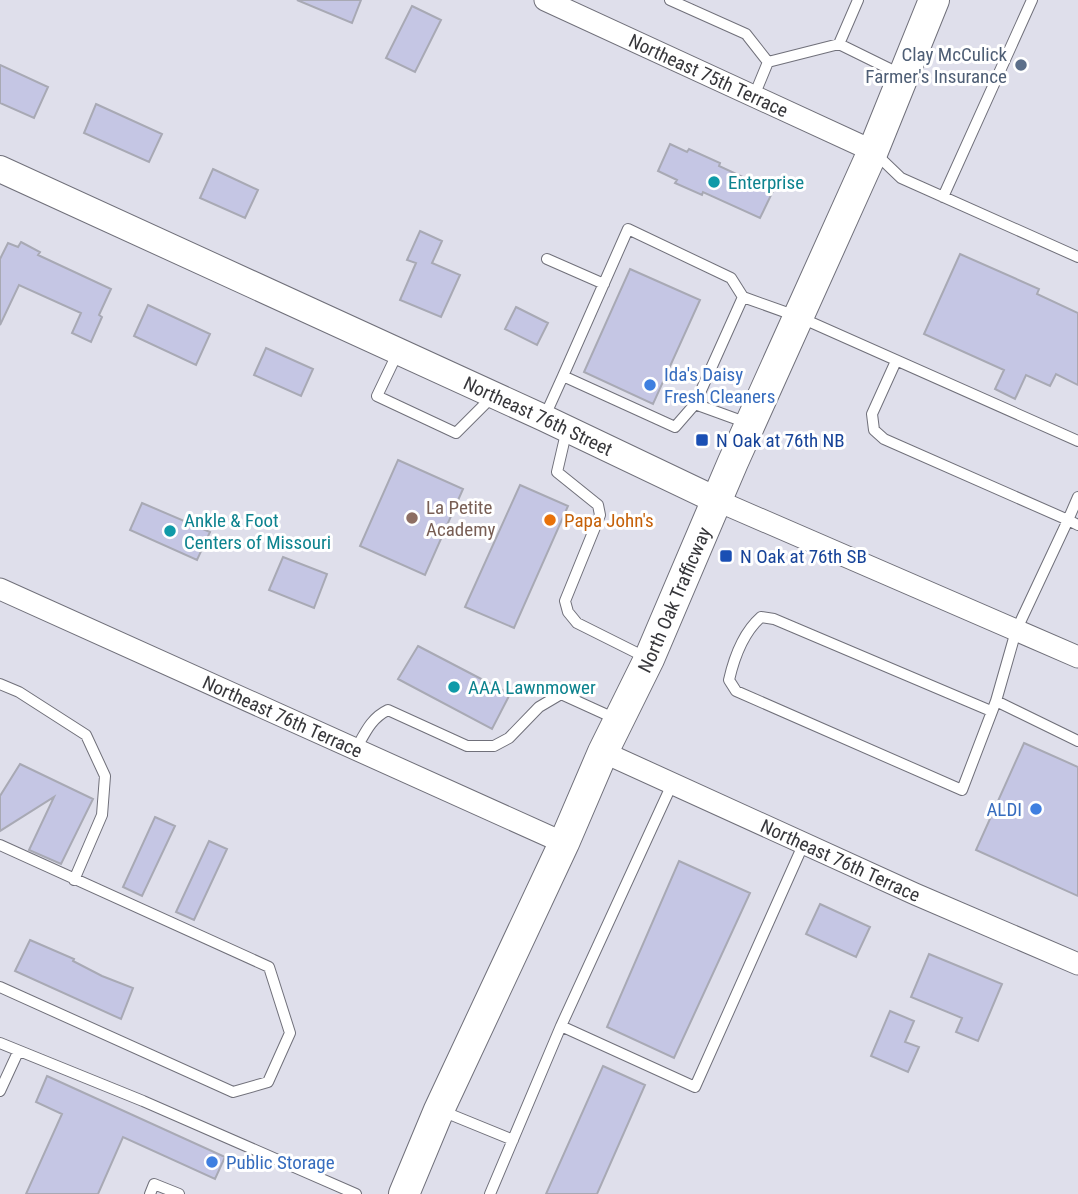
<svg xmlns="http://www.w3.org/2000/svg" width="1078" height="1194" viewBox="0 0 1078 1194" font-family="'Roboto Condensed',sans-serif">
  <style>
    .building { fill: #c5c6e4; stroke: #a8a9b4; stroke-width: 2 }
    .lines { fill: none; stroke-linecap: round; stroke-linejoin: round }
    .service-casing { stroke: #70707a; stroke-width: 12 }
    .minor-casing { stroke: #70707a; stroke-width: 23 }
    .tertiary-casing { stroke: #70707a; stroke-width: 28 }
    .secondary-casing { stroke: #70707a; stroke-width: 32 }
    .service { stroke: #fff; stroke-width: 10 }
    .minor { stroke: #fff; stroke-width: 21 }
    .tertiary { stroke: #fff; stroke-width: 26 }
    .secondary { stroke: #fff; stroke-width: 30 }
    .service-dot { fill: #5c6f8a; stroke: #fff; stroke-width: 2.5 }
    .culture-dot { fill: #0f9aa8; stroke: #fff; stroke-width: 2.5 }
    .shop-dot { fill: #3f7fe0; stroke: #fff; stroke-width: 2.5 }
    .transit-dot { fill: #1a4fb4; stroke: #fff; stroke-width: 2.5 }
    .education-dot { fill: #8d6e63; stroke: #fff; stroke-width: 2.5 }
    .food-dot { fill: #e8710a; stroke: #fff; stroke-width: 2.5 }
    .labels { text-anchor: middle; stroke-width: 6; stroke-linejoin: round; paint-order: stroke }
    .service-label { font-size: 19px; fill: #4e5e75; stroke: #fff; text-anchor: end }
    .street-label { font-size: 19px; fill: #37373b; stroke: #fff }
    .culture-label { font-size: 19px; fill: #0d838f; stroke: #fff; text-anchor: start }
    .shop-label { font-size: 19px; fill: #366cbe; stroke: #fff; text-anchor: start }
    .transit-label { font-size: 19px; fill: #164399; stroke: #fff; text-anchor: start }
    .education-label { font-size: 19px; fill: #785e54; stroke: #fff; text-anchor: start }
    .food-label { font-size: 19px; fill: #c56008; stroke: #fff; text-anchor: start }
  </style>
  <rect width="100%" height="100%" fill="#dfdfeb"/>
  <path class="building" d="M297 0H361L352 23Z
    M412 6 441 20 415 72 386 58Z
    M0 65 48 87 34 118 0 103Z
    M96 104 162 134 149 162 84 133Z
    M670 144 687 152 689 149 720 163 719 166 773 191 760 218 703 192 702 195 675 183 677 180 658 171Z
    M213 169 258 190 245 218 200 198Z
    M420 231 442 241 432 263 460 275 441 317 400 300 416 263 407 260Z
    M21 242 40 252 38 255 111 289 99 315 102 317 91 342 72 333 81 313 19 285 0 325V259L8 243 18 247Z
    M960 254 1039 289 1037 294 1078 313V385L1056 374 1050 386 1026 375 1015 399 995 389 1004 370 924 334Z
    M630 269 700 300 653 404 584 372Z
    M148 305 210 334 196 365 134 336Z
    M516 307 548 323 537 345 505 329Z
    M266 348 313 369 301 396 254 375Z
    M398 460 463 489 425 575 360 546Z
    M520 485 568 506 514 628 465 607Z
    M142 503 210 532 197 560 130 530Z
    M283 557 327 574 314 608 269 590Z
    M418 646 510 694 492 729 398 679Z
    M1024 743 1078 767V896L976 850Z
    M20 764 93 799 61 864 29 850 54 797 0 831V796Z
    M155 817 175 826 142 896 123 887Z
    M209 841 227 849 194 920 176 912Z
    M679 861 750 893 674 1058 607 1027Z
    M820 904 870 927 856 957 806 934Z
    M30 940 74 959 73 961 102 976 133 988 121 1019 15 971Z
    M929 954 1002 984 978 1041 956 1032 962 1018 911 997Z
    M890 1011 914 1021 905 1042 919 1047 908 1072 871 1056Z
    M603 1066 645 1085 597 1194H546Z
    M47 1076 225 1157 215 1179 123 1137 98 1194H26L62 1114 36 1102Z"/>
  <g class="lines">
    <defs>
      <path id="service" d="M670 0 746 34 768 62
        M858 0 839 44 900 74
        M754 96 768 62 839 44
        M876 154 901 178 1078 257
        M943 197 1032 0
        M547 259 604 284
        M398 352 377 396 456 433 493 396
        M896 361 872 414 874 430 884 439 1068 520 1078 497
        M563 376 628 229 731 278 743 297
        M544 418 563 376 675 427 695 404
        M750 424 695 404 743 297 799 317 1078 441
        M567 429 557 472 598 505 600 515 565 601 568 612 577 623 649 659
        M1078 525 1068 520 1016 631 996 701 1078 741
        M0 684 19 692 86 735 105 776 102 815 74 880
        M991 711 774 619 761 617C744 632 734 658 729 680L736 691 962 790 996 701
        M356 749C365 733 371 718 388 710L467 746H494L509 738 539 707 561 694 616 719
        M0 845 269 967 290 1033 268 1082 233 1092 0 987
        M561 1026 673 782
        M0 1043 143 1101 356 1194
        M0 1091 18 1052
        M442 1111 513 1140
        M150 1194 154 1184 179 1194
        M490 1194 561 1026 695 1087 804 843"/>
      <g id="minor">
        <path id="s1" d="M545 0 873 151"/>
        <path d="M718 501 1078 657"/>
        <path id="s2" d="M0 589 564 843"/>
        <path id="s3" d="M603 752 915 894 1078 964"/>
      </g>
      <g id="tertiary">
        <path id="s4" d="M0 169 544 418 718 501"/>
      </g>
      <g id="secondary">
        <path id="s5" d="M404 1194 439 1110 564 843 603 752 649 659 733 462 873 151 934 0"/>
      </g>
    </defs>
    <use href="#service" class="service-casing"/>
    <use href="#minor" class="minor-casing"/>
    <use href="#tertiary" class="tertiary-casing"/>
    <use href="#secondary" class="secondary-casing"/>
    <use href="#service" class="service"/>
    <use href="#minor" class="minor"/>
    <use href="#tertiary" class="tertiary"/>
    <use href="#secondary" class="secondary"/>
  </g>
  <circle class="service-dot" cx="1021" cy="65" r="7"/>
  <g class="culture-dot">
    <circle cx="714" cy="182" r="7"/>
    <circle cx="170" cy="531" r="7"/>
    <circle cx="454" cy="687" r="7"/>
  </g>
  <g class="shop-dot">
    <circle cx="650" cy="385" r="7"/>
    <circle cx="1036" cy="809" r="7"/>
    <circle cx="212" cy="1162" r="7"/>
  </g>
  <g class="transit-dot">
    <rect x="695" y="433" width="14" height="14" rx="3.5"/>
    <rect x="719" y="549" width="14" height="14" rx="3.5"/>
  </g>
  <circle class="education-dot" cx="412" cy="518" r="7"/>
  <circle class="food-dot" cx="550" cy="520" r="7"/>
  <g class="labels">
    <g class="service-label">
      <text x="1007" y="61">Clay McCulick<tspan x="1007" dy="22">Farmer's Insurance</tspan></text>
    </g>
    <g class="street-label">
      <text dy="7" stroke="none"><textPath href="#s1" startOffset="180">Northeast 75th Terrace</textPath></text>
      <text dy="7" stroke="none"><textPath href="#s4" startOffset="592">Northeast 76th Street</textPath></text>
      <text dy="7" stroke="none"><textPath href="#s5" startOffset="653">North Oak Trafficway</textPath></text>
      <text dy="7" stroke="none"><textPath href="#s2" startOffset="310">Northeast 76th Terrace</textPath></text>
      <text dy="7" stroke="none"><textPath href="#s3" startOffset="261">Northeast 76th Terrace</textPath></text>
    </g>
    <g class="culture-label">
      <text x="728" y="189">Enterprise</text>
      <text x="184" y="527">Ankle &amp; Foot<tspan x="184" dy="22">Centers of Missouri</tspan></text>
      <text x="468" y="694">AAA Lawnmower</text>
    </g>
    <g class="shop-label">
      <text x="664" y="381">Ida's Daisy<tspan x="664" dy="22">Fresh Cleaners</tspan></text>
      <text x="1022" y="816" text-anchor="end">ALDI</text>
      <text x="226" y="1169">Public Storage</text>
    </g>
    <g class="transit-label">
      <text x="716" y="447">N Oak at 76th NB</text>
      <text x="740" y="563">N Oak at 76th SB</text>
    </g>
    <g class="education-label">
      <text x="426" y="514">La Petite<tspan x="426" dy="22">Academy</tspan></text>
    </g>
    <g class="food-label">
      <text x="564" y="527">Papa John's</text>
    </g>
  </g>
</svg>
